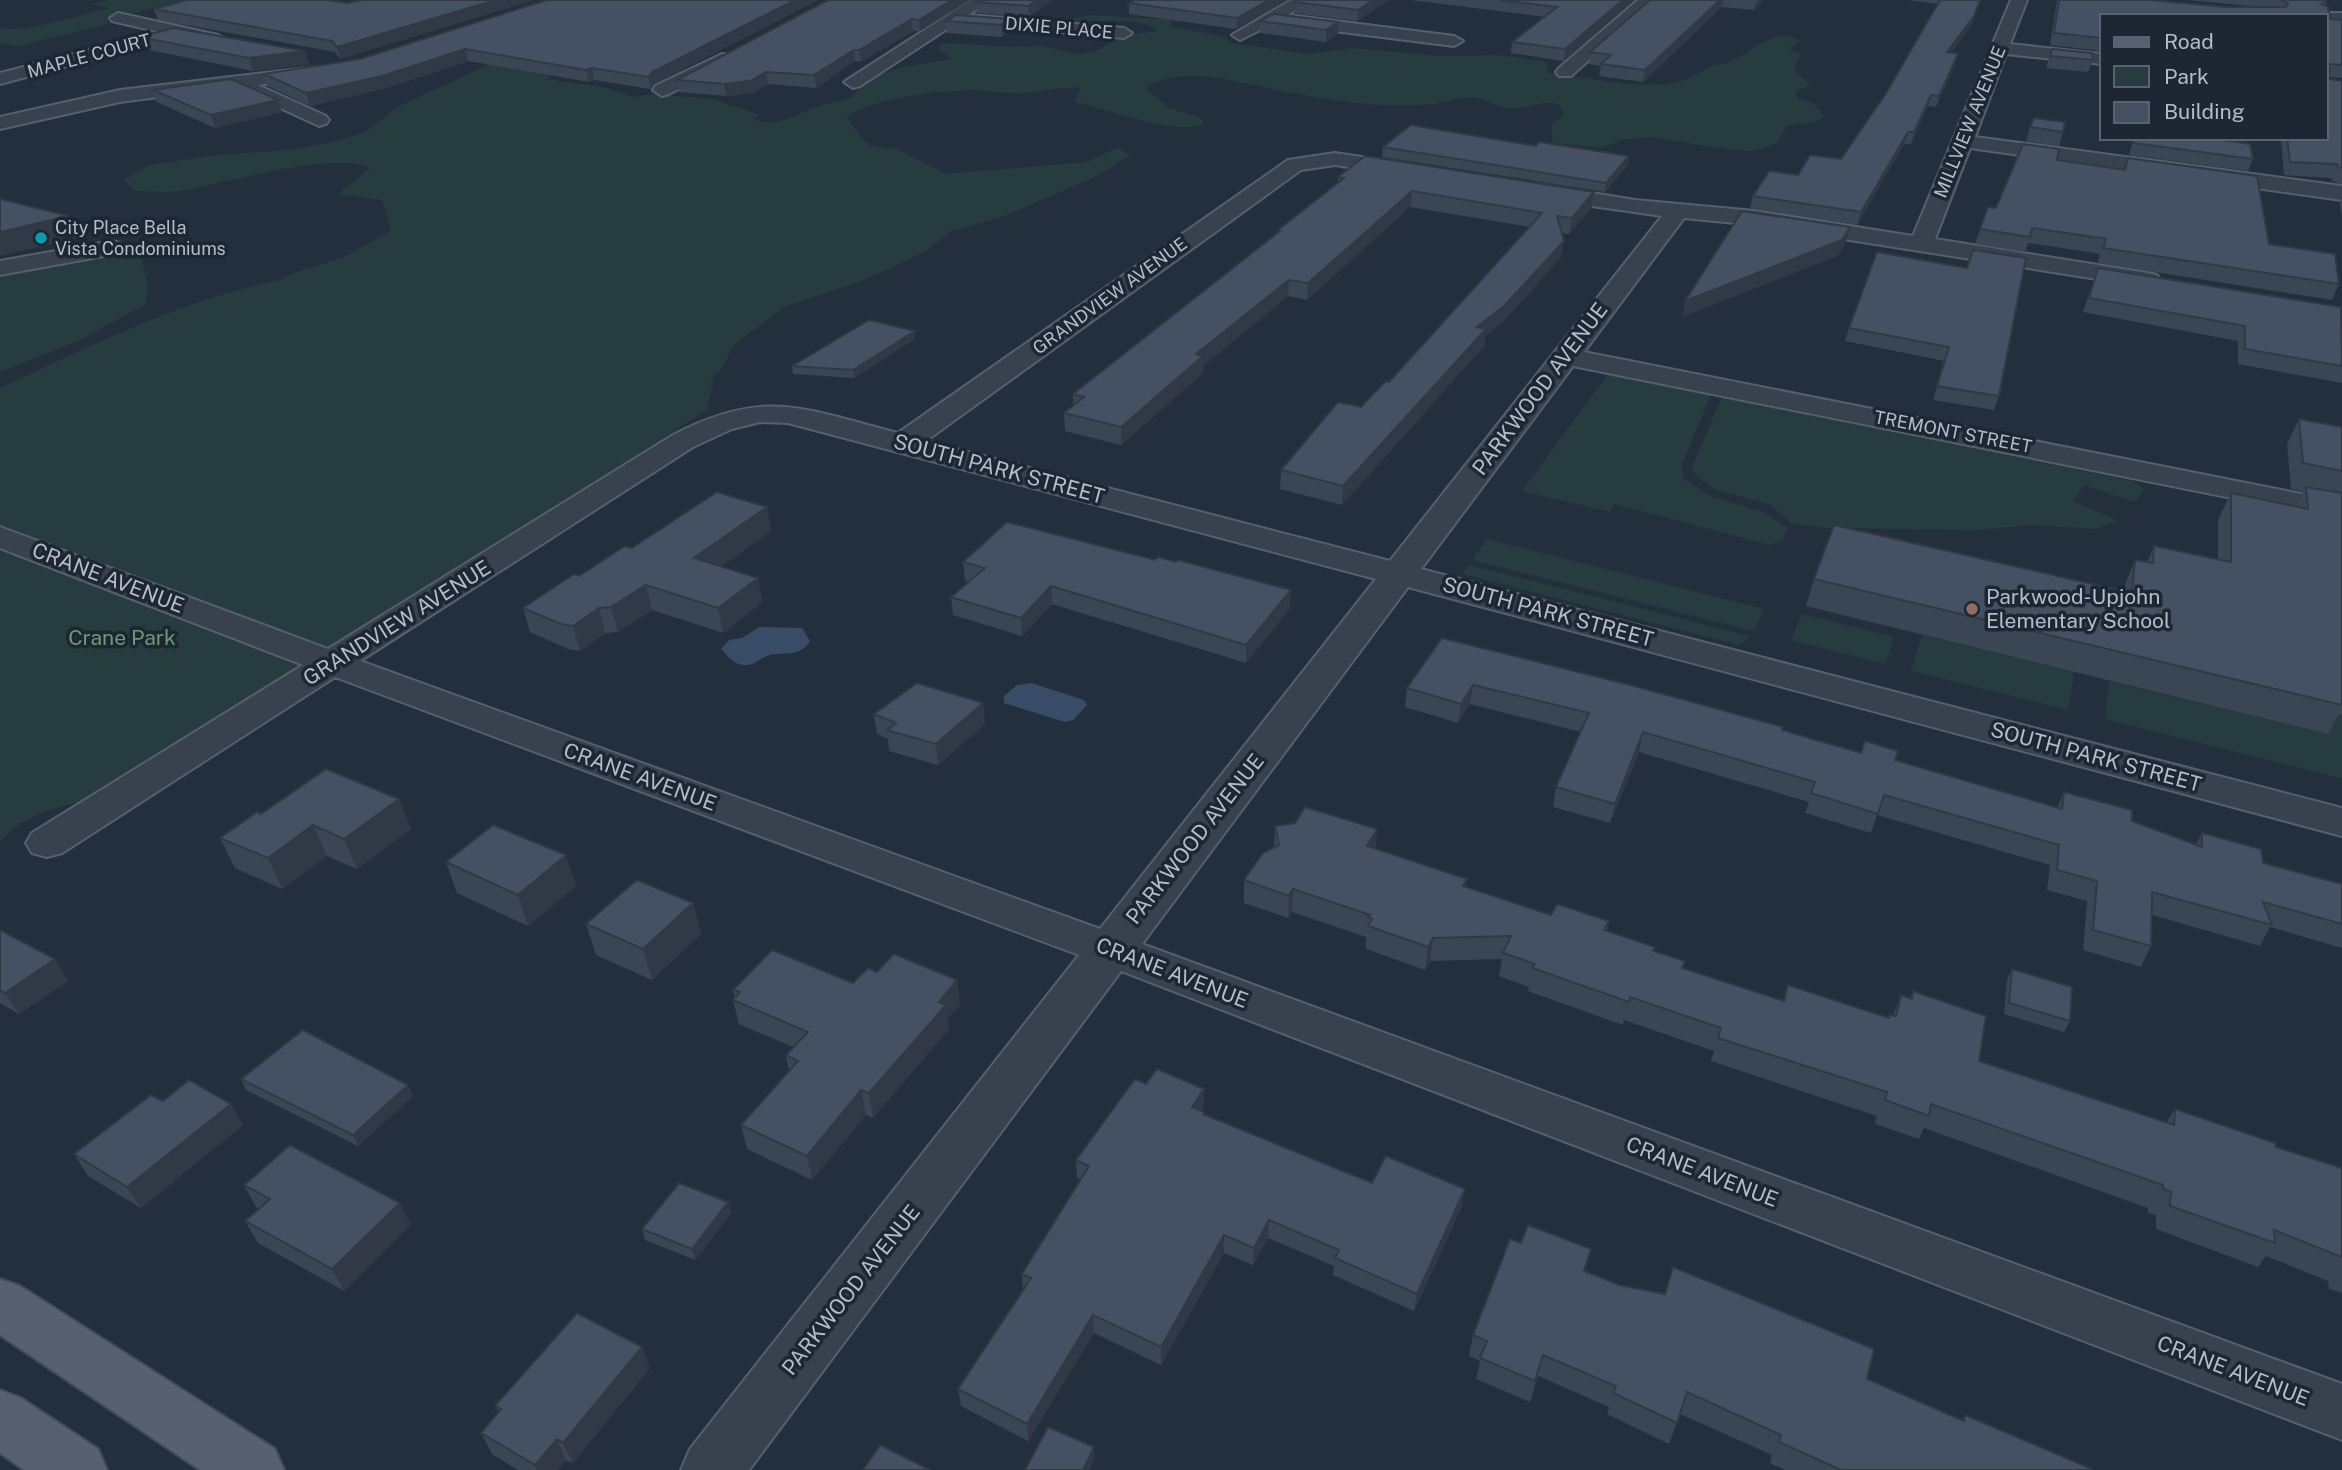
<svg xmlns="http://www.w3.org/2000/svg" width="2342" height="1470" viewBox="0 0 2342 1470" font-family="'Public Sans',sans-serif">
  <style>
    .green { fill: #263c3f }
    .water { fill: #394c67 }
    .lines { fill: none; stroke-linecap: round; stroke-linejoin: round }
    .street-casing { stroke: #565f6c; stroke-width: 4 }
    .primary-casing { stroke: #414a57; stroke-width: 4 }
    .street { fill: #38414e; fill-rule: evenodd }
    .primary { fill: #56606e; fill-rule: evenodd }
    .wall { fill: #3b4654 }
    .shaded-wall { fill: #303945 }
    .building { fill: #455162; stroke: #303945; stroke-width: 2 }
    .culture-dot { fill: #0f9aa8; stroke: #1d2633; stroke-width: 2.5 }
    .education-dot { fill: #8d6e63; stroke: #1d2633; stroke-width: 2.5 }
    .labels { text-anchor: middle; stroke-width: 7; stroke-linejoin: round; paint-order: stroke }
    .far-street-label { font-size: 18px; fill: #b4bcc9; stroke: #1d2633 }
    .far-poi-label { font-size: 18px; fill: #b4bcc9; stroke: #1d2633; text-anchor: start }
    .street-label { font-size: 21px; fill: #b4bcc9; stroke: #1d2633 }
    .poi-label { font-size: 21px; fill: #b4bcc9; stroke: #1d2633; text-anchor: start }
    .park-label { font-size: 21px; fill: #6b9a76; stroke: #1d2633 }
  </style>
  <rect width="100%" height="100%" fill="#242f3e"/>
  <path class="green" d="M108 0H183L107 20 111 23 18 46 0 44V28C26 33 81 15 109 8L91 4Z
    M1176 12 1192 13 1171 22V27L1224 36 1232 43 1307 54 1353 48 1440 56 1500 55 1548 62 1547 72C1589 77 1647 93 1687 79 1697 76 1706 67 1716 65 1722 63 1727 64 1732 61 1753 50 1775 26 1800 41L1789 48 1801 53 1794 70 1811 86 1796 91 1798 99 1813 103 1824 116 1816 122 1787 126 1777 143 1756 151 1731 150 1651 137 1625 139 1601 148 1553 143 1551 125 1564 114 1559 104C1540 100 1524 110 1506 108 1495 107 1483 96 1466 97 1457 97 1448 102 1440 103 1378 112 1304 96 1244 83 1214 76 1173 69 1146 88L1169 108 1198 117 1204 123C1174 137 1109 109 1075 102L1080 88C1056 86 1034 94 1010 93 997 93 985 90 972 90 936 91 876 97 846 117L868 145 896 149 946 174 1086 162 1117 148 1131 155 1099 175 1005 216 951 231 926 251 867 279 786 306 735 344 719 372 710 377 714 380 707 410 101 796C65 807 25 811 0 842V388C92 346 182 299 282 280L285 276 344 257 391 231 382 200 338 194 370 168C331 150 225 184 179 191 165 193 149 191 135 191L123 180 150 165 209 156 298 149 340 140 365 132 399 106 486 66 484 59 561 69 546 79 603 87 634 97 651 94 712 99 760 115 751 118C773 127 789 119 809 110 823 104 839 101 853 97 870 67 921 65 952 59L937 48 944 43 1017 47 1041 46 1078 54 1092 52 1128 35 1158 31C1141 14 1090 25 1064 20L1088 15 1162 19Z
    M124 252 141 255 148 288 146 304 80 340 0 372V273Z
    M1608 374 1711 395 1681 466 1684 479 1712 497 1763 512 1788 528 1782 541 1770 545 1614 504 1610 512 1522 491Z
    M1722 397 2133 481 2144 489 2135 502 2084 485 2074 501 2118 521 2096 529 2033 525 1976 530 1827 528 1792 524 1771 505 1716 490 1696 476 1692 467Z
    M1487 539 1510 545 1764 609 1754 631 1472 560Z
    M1468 565 1750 636 1739 645 1463 574Z
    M1802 614 1894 637 1886 664 1791 640Z
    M1922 635 2074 672 2068 710 1911 671Z
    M2109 681 2327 734 2326 711 2342 715V779L2105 719Z"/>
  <path class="water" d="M759 627 802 628 810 641C801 657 784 652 770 655 760 658 754 666 744 665 734 665 728 656 721 649L729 640 742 638Z
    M1031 683 1084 700 1087 705 1073 720 1065 722 1004 703V696L1017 685Z"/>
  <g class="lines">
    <defs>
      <path id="street" d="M971 0H983L985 3 969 15 1124 28 1132 33 1124 38 956 23 860 86 853 88 844 82Z
        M1291 0H1311L1288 15 1454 36 1463 41 1454 46 1286 25 1278 21 1240 40 1232 35Z
        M1638 0H1656L1571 76H1559L1556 72 1559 68Z
        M2011 0H2027L2010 44 2102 54V64L2006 54 1975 137 2342 186V200L1970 148 1935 239 2148 273 2157 275 2160 280 2157 285 2148 287 1755 225 1684 218 1584 352 2342 502V520L1573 366 1421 569 2342 808V836L1408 587 1142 944 2342 1384V1440L1121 971 749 1470H681L690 1449 1079 955 335 677 62 853 47 857 32 853 26 843 32 833 303 665 0 548V527L328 649 673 435C766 387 803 409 898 433L1288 160 1335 153 1408 164 1415 166 1419 170 1415 174 1408 176 1335 165 1301 170 926 441 1390 561 1662 216 1543 199 1535 197 1532 192 1535 187 1543 185 1635 200 1755 211 1913 236ZM760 422 788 423 1376 579 1100 929 360 661 693 447 732 429Z
        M118 13 218 35 227 40 218 45 179 36 0 84V73L159 32 112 21 110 18Z
        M2326 13H2342V23H2326V16H2319Z
        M722 54 728 55 731 59 728 63 669 94 662 96 653 90 655 86Z
        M316 67 322 68 325 72 322 76 258 85 326 116 329 120 326 124 319 126 235 87 120 102 0 129V117L120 90Z
        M112 241 120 243 124 248 120 253 0 275V261Z"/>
      <path id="primary" d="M0 1279 20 1286 275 1449 284 1470H200L0 1335Z
        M0 1390 21 1398 98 1449 107 1470H24L0 1453Z"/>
    </defs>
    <use href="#street" class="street-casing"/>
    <use href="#primary" class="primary-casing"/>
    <use href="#street" class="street"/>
    <use href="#primary" class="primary"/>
  </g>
  <path class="wall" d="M362 0H534L340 59 335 52 158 20 154 9 348 3Z
    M547 0H818L654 84 651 89 594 80 589 82 468 61 386 88 310 106 268 86 264 74 360 59Z
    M970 0 920 31H913L861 62 855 61 816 88 768 84 752 93 726 96 679 92 677 80Z
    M977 0H1052L1029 17 977 13 976 2Z
    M1288 0 1236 29 1129 14V3Z
    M1293 0H1389L1357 21 1294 13 1296 1Z
    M1410 0H1634L1564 61 1511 53 1512 42 1545 17Z
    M1650 0H1763L1754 10 1722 7 1643 82 1599 76 1601 66 1589 64 1590 52Z
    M1907 0H1980L1971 26 1951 53 1958 54 1955 64 1936 107 1928 106 1911 144H1904L1857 225 1750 208 1753 196 1798 175 1841 159 1885 95 1938 4Z
    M2057 0H2151L2225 7H2262L2187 0H2327L2325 6 2330 19 2342 20V78L2329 77V79L2342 81V184L2332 181 2331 178 2284 175 2281 138H2326V16H2102V51L2050 45Z
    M1009 19 1010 31 1002 37 947 33 946 21Z
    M1260 21 1338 22V34L1326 42 1260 33Z
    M139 37 305 51 309 64 253 71 144 49Z
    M2052 49 2093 60 2088 72 2046 68Z
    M153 90 282 112 215 128 157 102Z
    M2030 127 2063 132 2059 146 2026 141Z
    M2134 138H2209L2253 159 2248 171 2129 155Z
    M1383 147 1628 165 1605 192 1382 157Z
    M2128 158 2269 244 2339 284 2332 300 2098 263 2100 254 2095 253 2028 243 2025 252 1975 244 1988 207 1996 208 2057 160 2124 170Z
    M1338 177 1594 192 1592 207 1569 234 1561 233V257L1502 323 1486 335 1484 346 1342 505 1280 489 1281 470 1361 407 1389 382 1530 227 1410 207 1307 300 1288 296 1203 366V373L1121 445 1065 431 1064 413 1073 405V394L1278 232V230L1338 183Z
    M2342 197V217L2340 202Z
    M1877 252 1999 396 1994 410 1933 400 1945 361 1845 341 1849 328Z
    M2098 268 2342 311V383L2238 364V341L2083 312Z
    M915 331V339L854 378 793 374 792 366Z
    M2299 419 2342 427V715L2339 714 2328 734 1806 606 1814 579 2123 591 2124 587 2135 560 2147 562 2154 546 2218 560V520L2231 493 2296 507 2303 492 2291 489 2287 444Z
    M767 507 771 531 721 567 758 578 762 602 723 633 652 610 618 632 605 633 580 651 568 649 530 632 523 608 579 576 632 548Z
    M1155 560 1290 608 1246 663 1052 604 1022 636 953 615 951 597 969 582 965 580 963 562Z
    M1442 638 1782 730 1861 753 1895 760 2057 808 2064 792 2132 821 2196 845 2202 833 2263 863 2342 884V948L2270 927 2260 946 2152 915 2151 946 2141 967 2083 950 2087 901 2047 890 2050 865 1877 815 1871 833 1805 813 1809 802 1639 752 1610 823 1553 807 1556 787 1581 732 1470 704 1458 723 1405 707 1407 688Z
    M983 703 985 724 938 765 889 751 888 739 877 734 874 714Z
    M399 799 411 829 357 869 327 856 282 889 235 868 220 838 261 814Z
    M1275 826 1377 829 1375 848 1467 879 1465 887 1551 915 1609 921 1607 931 1655 947 1654 951 1685 961 1683 968 1783 1001 1788 985 1888 1018 1893 1015 1901 995 1910 998 1913 991 1979 1061 2166 1123 2175 1109 2276 1147 2342 1168V1293L2329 1289 2328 1281 2266 1256 2258 1267 2156 1229V1215L2148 1213V1208L1924 1128 1919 1139 1875 1124 1877 1116 1711 1061 1714 1051 1624 1020 1623 1025 1528 991 1529 987 1499 976 1502 959 1430 961 1425 970 1366 949V937L1292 912 1288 918 1244 903V880L1274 847Z
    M446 862 576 886 528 926 457 893Z
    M693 903 701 934 652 980 596 955 586 924Z
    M0 930 55 959 68 981 19 1014 0 1003Z
    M2012 969 2070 1021 2064 1032 2004 1014 2007 980Z
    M877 972 957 980 960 1005 947 1019 949 1029 873 1118 866 1115 812 1180 747 1149 741 1125 789 1071 786 1055 793 1047 739 1024 733 1000 735 997 733 990 853 983Z
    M241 1079 413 1096 358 1146 246 1090Z
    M1146 1084 1204 1089V1106L1201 1111 1204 1115 1372 1183 1462 1206 1414 1311 1333 1275 1334 1266 1268 1238 1253 1265 1224 1253 1161 1365 1094 1333 1028 1441 961 1406 958 1389 1023 1290 1022 1274 1081 1179 1077 1178 1076 1160Z
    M163 1101 231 1104 243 1125 141 1208 88 1176 74 1154Z
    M244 1185 411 1224 344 1291 258 1243 245 1221 259 1209 256 1207Z
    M728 1202 731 1213 695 1260 645 1240 642 1229Z
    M1521 1243 1619 1285 1665 1293 1673 1267 1867 1379 1962 1420 1965 1415 2092 1470H1785L1770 1463 1772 1455 1680 1414 1669 1444 1607 1414 1609 1407 1538 1376 1530 1402 1476 1379 1480 1361 1469 1356 1473 1335Z
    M650 1368 573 1463 566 1460 558 1470H518L492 1454 481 1433 499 1412 495 1406Z"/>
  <path class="shaded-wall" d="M496 0H534L340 59 337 47Z
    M795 0H818L654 84 651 89 648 77 652 72Z
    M952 0H970L920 31 919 20Z
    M1037 0H1052L1029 17 1028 6Z
    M1269 0H1288L1236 29 1237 18Z
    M1373 0H1389L1357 21 1358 10Z
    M1623 0H1634L1564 61 1565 49Z
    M1720 0H1724L1722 7 1643 82 1645 70Z
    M1757 0H1763L1754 10Z
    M1980 0 1971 26 1944 63 1947 52Z
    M912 19 913 31 861 62 859 50Z
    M1009 19 1010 31 1002 37 1001 25Z
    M1338 22V34L1326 42V30Z
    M465 49 468 61 386 88 310 106 306 93Z
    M854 50 855 61 816 88 814 75Z
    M305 51 309 64 253 71 249 58Z
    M1958 54 1955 64 1936 107 1939 96Z
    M592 68 594 80 589 82 586 70Z
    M766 72 768 84 752 93 726 96 724 84Z
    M1931 95 1928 106 1911 144 1914 132Z
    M278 100 282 112 215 128 211 115Z
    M1908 132 1904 144 1857 225 1861 212Z
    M1629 156 1628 165 1605 192 1606 183Z
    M1412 191 1410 207 1307 300 1308 283Z
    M1594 192 1592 207 1569 234 1572 218Z
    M69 216 79 238 0 256V232Z
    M1850 227 1846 242 1838 256 1682 317 1685 301Z
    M1564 241 1561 257 1502 323 1486 335 1484 346 1342 505 1343 486 1477 327Z
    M1289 280 1288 296 1203 366V373L1121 445V427L1196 354Z
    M915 331V339L854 378 853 370Z
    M767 507 771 531 699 583 694 558Z
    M758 578 762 602 723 633 718 608Z
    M646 585 652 610 618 632 611 607Z
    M1051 586 1052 604 1022 636 1021 618Z
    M1291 590 1290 608 1246 663V645Z
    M599 608 605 633 580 651 573 626Z
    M1473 685 1470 704 1458 723 1461 704Z
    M983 703 985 724 938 765 936 744Z
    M1643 732 1639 752 1610 823 1615 804Z
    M399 799 411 829 357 869 344 839Z
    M313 825 327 856 282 889 268 858Z
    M1377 829 1375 852 1367 846Z
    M566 855 576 886 528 926 518 895Z
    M1293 889 1292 912 1288 918 1289 896Z
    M693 903 701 934 652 980 643 949Z
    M1433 938 1430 961 1425 970 1428 947Z
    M55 959 68 981 19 1014 5 993Z
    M957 980 960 1005 947 1019 949 1029 873 1118 869 1093 939 1002Z
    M408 1085 413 1096 358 1146 353 1135Z
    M1204 1089V1106L1192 1125V1107Z
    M861 1090 866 1115 812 1180 807 1156Z
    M231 1104 243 1125 141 1208 127 1187Z
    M1465 1189 1462 1206 1414 1311 1417 1294Z
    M728 1202 731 1213 695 1260 692 1249Z
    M400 1203 411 1224 344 1291 332 1269Z
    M1269 1220 1268 1238 1253 1265 1254 1248Z
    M1224 1235V1253L1161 1365V1347Z
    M1093 1315 1094 1333 1028 1441 1027 1424Z
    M642 1347 650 1368 573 1463 563 1443Z
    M557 1439 566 1460 558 1470H537L535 1465Z
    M1094 1447 1095 1458 1089 1470H1083Z"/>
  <path class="building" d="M187 0H327L348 3 362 0H496L337 47 332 41 154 9Z
    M547 0H795L652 72 648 77 592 68 586 70 465 49 382 76 306 93 264 74 360 59Z
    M828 0H952L919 20 912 19 859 50H854L814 75 766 72 750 81 724 84 677 80Z
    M979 0H1037L1028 6 976 2Z
    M1135 0H1269L1237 18 1129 3Z
    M1297 0H1373L1358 10 1295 2Z
    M1499 0H1623L1565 49 1512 42 1557 7Z
    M1650 0H1720L1645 70 1601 64 1611 55 1590 52Z
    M1940 0H1980L1974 16 1947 52 1958 54 1939 96 1931 95 1914 132H1908L1861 212 1753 196 1769 171 1798 175 1810 155 1841 159 1885 95Z
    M2059 0H2150L2225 7H2286L2288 4 2282 0H2327L2321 4 2328 7 2330 19 2342 20V65L2329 64V79L2342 81V168L2338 167 2337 164 2290 162 2287 138H2326V16H2102V38L2054 33Z
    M1274 14 1338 22 1326 30 1260 21Z
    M956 15 1009 19 1001 25 946 21Z
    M174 28 305 51 249 58 139 37Z
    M2052 49 2092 53 2093 60 2050 56Z
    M231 79 278 100 211 115 153 90Z
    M2034 118 2065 122 2063 132 2030 127Z
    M1411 125 1536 146 1539 142 1629 156 1606 183 1383 147Z
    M2134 138H2209L2250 144 2253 159 2133 143Z
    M2023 144 2059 149 2057 160 2125 170 2128 158 2257 176 2269 244 2335 254 2339 284 2103 248 2106 239 2101 238 2032 228 2030 237 1980 229 1988 207 1996 208Z
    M1365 156 1594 192 1572 218 1557 216 1564 241 1504 306 1477 327 1486 329 1343 486 1281 470 1338 402 1361 407 1386 381 1389 382 1542 213 1412 191 1308 283 1289 280 1196 354 1203 356 1121 427 1064 413 1084 397 1073 394 1280 231 1278 230 1344 178 1338 177Z
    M0 199 69 216 0 232Z
    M1742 211 1850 227 1842 240 1685 301Z
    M1973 250 2026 258 1999 396 1937 386 1949 347 1849 328 1877 252 1967 268Z
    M2098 268 2341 307 2342 366 2245 349V326L2089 298Z
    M869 320 915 331 853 370 792 366Z
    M2299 419 2342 427V471L2303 463Z
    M2306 487 2342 493V705L1814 579 1834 525 2132 593 2135 560 2153 563 2154 546 2231 562V493L2308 509Z
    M717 492 767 507 694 558 758 578 718 608 646 585 611 607 599 608 573 626 561 624 523 608 574 574 579 576 625 546 632 548Z
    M1007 522 1155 560 1158 557 1176 562 1178 560 1291 590 1246 645 1051 586 1021 618 951 597 985 568 963 562Z
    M1442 638 1638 687 1783 727 1782 730 1861 753 1865 741 1898 751 1895 760 2062 809 2064 792 2132 810V821L2202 847V833L2261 849 2263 863 2342 884V924L2263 902 2272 925 2152 892 2151 946 2093 930 2097 881 2057 870 2059 845 1884 795 1878 814 1811 793 1815 782 1643 732 1615 804 1556 787 1589 713 1473 685 1461 704 1407 688Z
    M917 683 983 703 936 744 887 730 896 723 874 714Z
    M326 769 399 799 344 839 313 825 268 858 220 838 257 812 261 814Z
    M1305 807 1377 829 1367 846 1467 879 1463 886 1551 915 1557 904 1609 921 1604 930 1655 947 1653 951 1685 961 1682 968 1784 1001 1788 985 1889 1018 1890 1015 1896 1016 1901 995 1912 999 1913 991 1986 1016 1979 1061 2174 1125 2175 1109 2275 1143 2276 1147 2342 1168V1257L2274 1230 2275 1243 2170 1206 2171 1192 2163 1189V1185L1931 1104 1929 1116 1885 1100 1887 1092 1718 1038 1721 1028 1630 997 1629 1002 1532 968 1535 964 1503 953 1511 936 1433 938 1428 947 1368 926 1372 919 1368 917 1370 915 1293 889 1289 896 1244 880 1263 853 1279 845 1275 826 1295 823Z
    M493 825 566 855 518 895 446 862Z
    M637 880 693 903 643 949 586 924Z
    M0 930 55 959 5 993 0 990Z
    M772 950 853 983 868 968 877 972 894 954 957 980 939 1002 946 1005 869 1093 861 1090 807 1156 741 1125 798 1061 786 1055 808 1032 733 1000 740 992 733 990Z
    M2012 969 2072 987 2070 1021 2009 1003Z
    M303 1030 408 1085 353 1135 241 1079Z
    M1157 1069 1204 1089 1192 1107 1204 1112 1203 1114 1372 1183 1386 1156 1465 1189 1417 1294 1335 1258 1339 1250 1269 1220 1254 1248 1224 1235 1161 1347 1093 1315 1027 1424 958 1389 1031 1278 1022 1274 1089 1166 1076 1160 1135 1079 1146 1084Z
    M189 1080 231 1104 127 1187 74 1154 151 1095 163 1101Z
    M290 1145 400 1203 332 1269 245 1221 270 1199 244 1185Z
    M679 1183 728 1202 692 1249 642 1229Z
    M1528 1225 1591 1249 1584 1271 1619 1285 1665 1294 1673 1267 1874 1349 1867 1379 1964 1421 1965 1415 2092 1469V1470H1841L1779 1442 1781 1435 1687 1392 1677 1423 1613 1393 1616 1386 1543 1355 1535 1381 1480 1358 1487 1341 1473 1335 1510 1239 1521 1243Z
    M577 1313 642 1347 563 1443 557 1439 535 1465 481 1433 501 1409 495 1406Z
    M1048 1427 1094 1447 1083 1470H1025Z
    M880 1445 930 1470H863Z"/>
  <circle class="culture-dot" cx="41" cy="238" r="7"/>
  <circle class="education-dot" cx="1972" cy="609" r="7"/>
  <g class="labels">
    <g class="far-street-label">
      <text transform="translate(1059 28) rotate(5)" y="6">DIXIE PLACE</text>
      <text transform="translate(89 56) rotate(-15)" y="6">MAPLE COURT</text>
      <text transform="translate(1970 122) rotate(-68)" y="6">MILLVIEW AVENUE</text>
      <text transform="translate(1110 296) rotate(-36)" y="6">GRANDVIEW AVENUE</text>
      <text transform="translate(1953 432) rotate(11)" y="6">TREMONT STREET</text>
    </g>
    <g class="far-poi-label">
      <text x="55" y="234">City Place Bella<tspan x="55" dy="21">Vista Condominiums</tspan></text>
    </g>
    <g class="street-label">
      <text transform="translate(1540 389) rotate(-53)" y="7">PARKWOOD AVENUE</text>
      <text transform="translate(999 469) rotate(15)" y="7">SOUTH PARK STREET</text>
      <text transform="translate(108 578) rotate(21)" y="7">CRANE AVENUE</text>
      <text transform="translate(1548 612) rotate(15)" y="7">SOUTH PARK STREET</text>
      <text transform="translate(397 623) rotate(-32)" y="7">GRANDVIEW AVENUE</text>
      <text transform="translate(2096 757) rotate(15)" y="7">SOUTH PARK STREET</text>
      <text transform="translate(640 777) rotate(20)" y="7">CRANE AVENUE</text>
      <text transform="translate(1195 839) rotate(-52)" y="7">PARKWOOD AVENUE</text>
      <text transform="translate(1172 973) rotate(21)" y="7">CRANE AVENUE</text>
      <text transform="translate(1702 1172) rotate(21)" y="7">CRANE AVENUE</text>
      <text transform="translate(851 1290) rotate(-52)" y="7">PARKWOOD AVENUE</text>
      <text transform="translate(2233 1371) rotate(21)" y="7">CRANE AVENUE</text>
    </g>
    <g class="poi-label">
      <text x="1986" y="604">Parkwood-Upjohn<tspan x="1986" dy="24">Elementary School</tspan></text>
    </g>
    <g class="park-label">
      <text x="122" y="645">Crane Park</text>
    </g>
  </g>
  <rect x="2100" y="14" width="228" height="126" fill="#1d2633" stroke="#59626f" stroke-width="2"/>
  <rect x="2114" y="37" width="35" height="10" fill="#56606e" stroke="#59626f" stroke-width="2"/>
  <text x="2164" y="49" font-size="21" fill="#b4bcc9">Road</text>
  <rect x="2114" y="66" width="35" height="21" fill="#263c3f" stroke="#59626f" stroke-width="2"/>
  <text x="2164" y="84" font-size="21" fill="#b4bcc9">Park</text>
  <rect x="2114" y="102" width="35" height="21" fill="#455162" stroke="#59626f" stroke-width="2"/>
  <text x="2164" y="119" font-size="21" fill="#b4bcc9">Building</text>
</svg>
